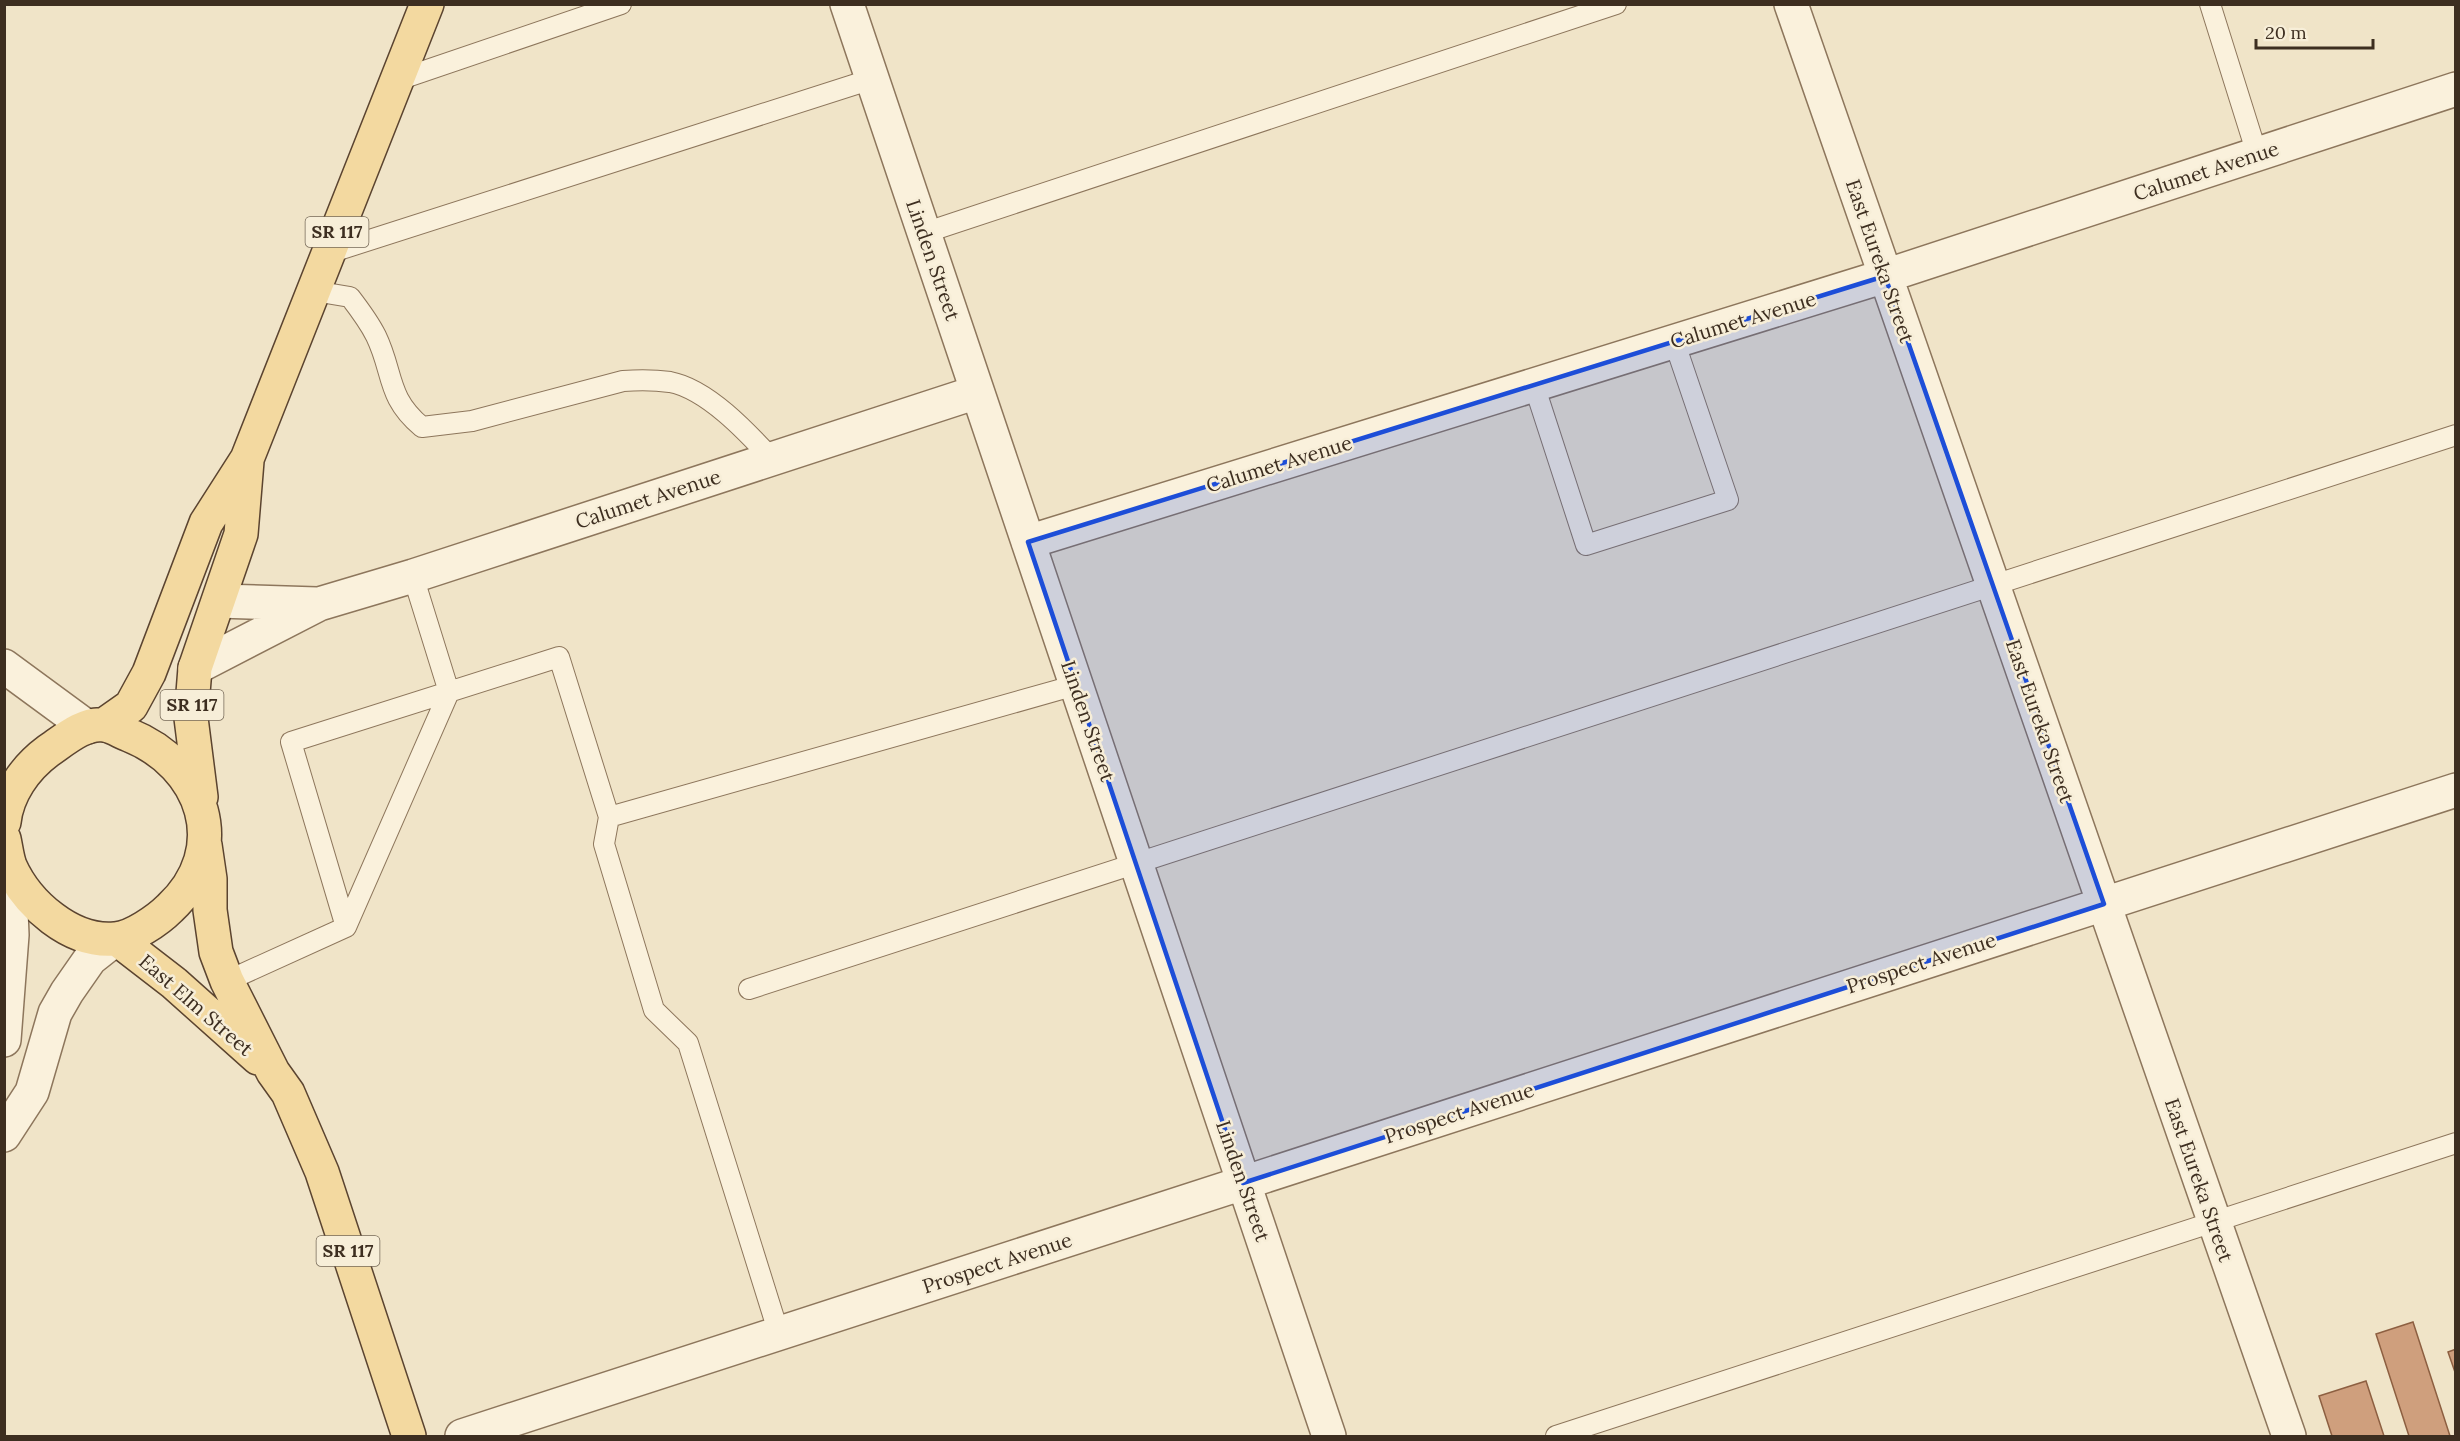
<svg xmlns="http://www.w3.org/2000/svg" width="2460" height="1441" viewBox="0 0 2460 1441" font-family="Lora,serif">
  <style>
    .building { fill: #cf9f7d; stroke: #8d5f41; stroke-width: 1.5 }
    .lines { fill: none; stroke-linecap: round; stroke-linejoin: round }
    .service-casing { stroke: #8d765c; stroke-width: 22 }
    .minor-casing { stroke: #8d765c; stroke-width: 36 }
    .tertiary-casing { stroke: #8d765c; stroke-width: 36 }
    .primary-casing { stroke: #5b4430; stroke-width: 36 }
    .service { stroke: #faf1dc; stroke-width: 20 }
    .minor { stroke: #faf1dc; stroke-width: 33 }
    .tertiary { stroke: #faf1dc; stroke-width: 33 }
    .primary { stroke: #f3d9a0; stroke-width: 33 }
    .marked { fill: #1d4ed8; fill-opacity: 0.2; stroke: #1d4ed8; stroke-width: 4.5; stroke-linejoin: round }
    .labels { text-anchor: middle; stroke-width: 5; stroke-linejoin: round; paint-order: stroke }
    .shield { fill: #f7eed8; stroke: #756857; stroke-width: 1.5 }
    .shield-label { font-size: 18px; font-weight: bold; fill: #3d2e20 }
    .street-label { font-size: 20px; fill: #3d2e20; stroke: #f7eed8 }
  </style>
  <rect width="100%" height="100%" fill="#f0e4c8"/>
  <path class="building" d="M2413 1322 2450 1436H2409L2376 1334Z
    M2456 1349V1375L2448 1352Z
    M2366 1381 2384 1436H2332L2319 1396Z"/>
  <g class="lines">
    <defs>
      <path id="service" d="M2210 4 2257 154
        M398 80 621 4
        M924 233 1616 4
        M329 253 872 79
        M314 291 350 297C360 310 369 322 376 336 394 373 386 397 422 427L472 421 623 381C639 380 655 380 670 382 707 389 747 432 771 458
        M1534 385 1586 545 1728 500 1674 341
        M609 817 604 844 654 1010 688 1043 779 1334
        M346 927 291 742 559 657 609 817 1076 685
        M227 981 346 927 449 692 413 576
        M749 989 2456 435
        M1556 1436 2456 1143"/>
      <path id="minor" d="M847 4 1329 1436
        M1791 4 2289 1436
        M1028 542 1885 276 2456 89
        M219 601 317 604
        M4 666 87 727
        M195 668 319 604 413 576 977 392
        M462 1436 2456 790"/>
      <path id="tertiary" d="M4 1040 12 935 9 864
        M4 1135 32 1092 55 1013 67 992 90 959 114 940"/>
      <path id="primary" d="M104 725 131 706 149 673 206 523 247 459 427 4
        M201 797 191 718 195 668 241 534 247 461
        M4 822C7 794 25 768 48 751 63 741 84 722 104 725 112 726 121 732 129 735 204 765 233 849 170 908 158 920 132 938 115 939 71 943 27 904 10 866 7 858 6 848 4 839
        M205 845 210 879V910L216 952 227 981 273 1072 288 1093 322 1172 409 1436
        M117 939 174 983 258 1058"/>
    </defs>
    <use href="#service" class="service-casing"/>
    <use href="#minor" class="minor-casing"/>
    <use href="#tertiary" class="tertiary-casing"/>
    <use href="#primary" class="primary-casing"/>
    <use href="#service" class="service"/>
    <use href="#minor" class="minor"/>
    <use href="#tertiary" class="tertiary"/>
    <use href="#primary" class="primary"/>
  </g>
  <path class="marked" d="M1885 276 2104 904 1243 1183 1028 542Z"/>
  <g class="labels">
    <g class="shield">
      <rect x="305.5" y="217" width="63" height="30" rx="4.5"/>
      <rect x="160.5" y="690" width="63" height="30" rx="4.5"/>
      <rect x="316.5" y="1236" width="63" height="30" rx="4.5"/>
    </g>
    <g class="shield-label">
      <text x="337" y="238">SR 117</text>
      <text x="192" y="711">SR 117</text>
      <text x="348" y="1257">SR 117</text>
    </g>
    <g class="street-label">
      <text transform="translate(2206 171) rotate(-18)" y="7">Calumet Avenue</text>
      <text transform="translate(933 260) rotate(71)" y="7">Linden Street</text>
      <text transform="translate(1880 261) rotate(71)" y="7">East Eureka Street</text>
      <text transform="translate(1743 320) rotate(-17)" y="7">Calumet Avenue</text>
      <text transform="translate(1279 464) rotate(-17)" y="7">Calumet Avenue</text>
      <text transform="translate(648 499) rotate(-18)" y="7">Calumet Avenue</text>
      <text transform="translate(1088 721) rotate(71)" y="7">Linden Street</text>
      <text transform="translate(2040 721) rotate(71)" y="7">East Eureka Street</text>
      <text transform="translate(1921 963) rotate(-18)" y="7">Prospect Avenue</text>
      <text transform="translate(196 1005) rotate(41)" y="7">East Elm Street</text>
      <text transform="translate(1459 1113) rotate(-18)" y="7">Prospect Avenue</text>
      <text transform="translate(2199 1180) rotate(71)" y="7">East Eureka Street</text>
      <text transform="translate(1243 1181) rotate(71)" y="7">Linden Street</text>
      <text transform="translate(997 1263) rotate(-18)" y="7">Prospect Avenue</text>
    </g>
  </g>
  <rect width="2460" height="1441" fill="none" stroke="#3d2e20" stroke-width="12"/>
  <path d="M2256 39v9h117v-9" fill="none" stroke="#3d2e20" stroke-width="3"/>
  <text x="2265" y="39" font-size="18" fill="#3d2e20" stroke="#f7eed8" stroke-width="4.5" paint-order="stroke">20 m</text>
</svg>
